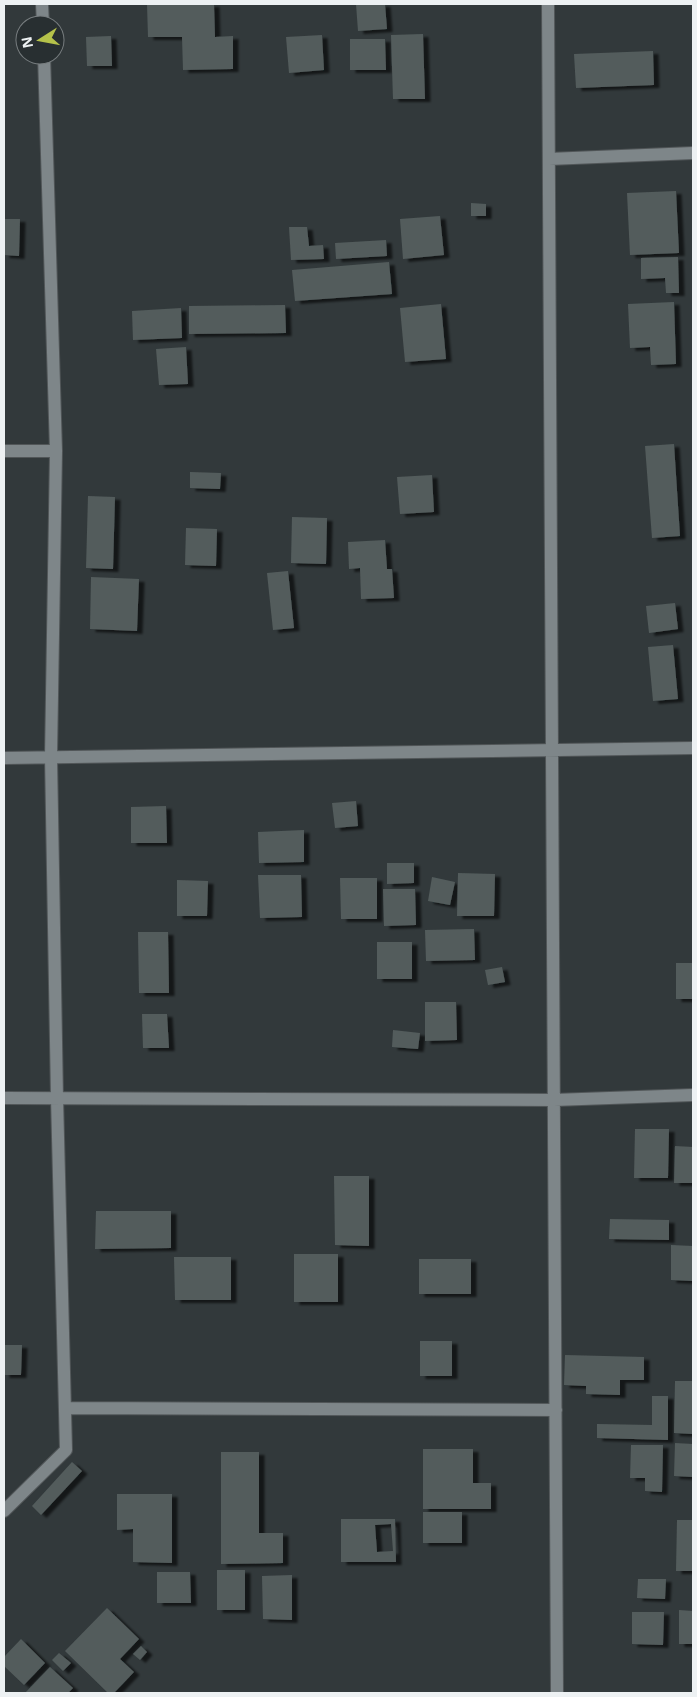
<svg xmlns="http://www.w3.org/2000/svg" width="697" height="1697" viewBox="0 0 697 1697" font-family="'Noto Sans',sans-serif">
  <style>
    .building { fill: #535c5c; fill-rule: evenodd; filter: url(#shadow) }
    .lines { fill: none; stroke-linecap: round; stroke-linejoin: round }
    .street-casing { stroke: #515658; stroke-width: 14 }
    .street { stroke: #7e8689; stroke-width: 12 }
  </style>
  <defs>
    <filter id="shadow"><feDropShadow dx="5.5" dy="3" stdDeviation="1" flood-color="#0009"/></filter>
  </defs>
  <rect width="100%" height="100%" fill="#32393b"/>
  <path class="building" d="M147 4H214L215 37 233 36V69L183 70 182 37H148Z
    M356 4H385L387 29 358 31Z
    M423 34 425 99H393L391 35Z
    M322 35 324 70 289 73 286 37Z
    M111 36 112 66H87L86 37Z
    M350 39H385L386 70H350Z
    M653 51 654 85 576 88 574 54Z
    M676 191 679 253 630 255 627 193Z
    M471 203 486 204V216H471Z
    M440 216 444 255 403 259 400 219Z
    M4 219H20L19 256 4 255Z
    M289 227H307L309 246 323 245 324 259 291 260Z
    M386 240 387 256 336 259 335 243Z
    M678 257 679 293H666L665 278 641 279V258Z
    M389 262 392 294 295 301 292 270Z
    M674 302 676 364 651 365 650 347 630 348 628 304Z
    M441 304 446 359 405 362 400 308Z
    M285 305 286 333 189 334V306Z
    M181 308 182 338 133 340 132 311Z
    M186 347 188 384 159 385 156 349Z
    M674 444 680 536 652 538 645 446Z
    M190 472 221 473 220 489 190 488Z
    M432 475 434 512 400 514 397 477Z
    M88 496 115 497 113 569 86 568Z
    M292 517 327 518 326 564 291 563Z
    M186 528 217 529 216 566 185 565Z
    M385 540 387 569H392L394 598 361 599 360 568 349 569 348 542Z
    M288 571 294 628 273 630 267 573Z
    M91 577 139 579 137 631 90 629Z
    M675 603 678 629 649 633 646 606Z
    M673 645 678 699 653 701 648 647Z
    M356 801 358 826 335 828 332 803Z
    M166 806 167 843H131V807Z
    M304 830V862L259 863 258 832Z
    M387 863H414V883L387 884Z
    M458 873 495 874 494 916H457Z
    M258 875H301L302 917 260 918Z
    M432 877 455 882 450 905 428 901Z
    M340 878H377V919H341Z
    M177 880 208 881 207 916H177Z
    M383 889H415L416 925 384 926Z
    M474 929 475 960 426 961 425 930Z
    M138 932H168L169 993H139Z
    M377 942H412V979H377Z
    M676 963H693V999H676Z
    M502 967 505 982 488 985 485 970Z
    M425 1002H456L457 1040 425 1041Z
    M142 1014H167L169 1048H143Z
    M393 1030 420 1033 418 1049 392 1047Z
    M635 1129H669L668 1178H634Z
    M675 1146 693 1147V1183H674Z
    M334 1176H369V1246L335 1245Z
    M96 1211H171V1248L95 1249Z
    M610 1219 669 1220V1240L609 1239Z
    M671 1245 693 1246V1281L671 1280Z
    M294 1254H338V1302H294Z
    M174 1257H231V1300H175Z
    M419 1259H471V1294H419Z
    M420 1341H452V1376H420Z
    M4 1345H22L21 1375H4Z
    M565 1355 644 1357V1380H620V1395L586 1394V1386L564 1385Z
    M675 1381H693V1434L674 1433Z
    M652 1396H668V1440L597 1438V1424L652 1425Z
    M675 1443 693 1444V1477L674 1476Z
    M631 1445H663L662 1492 645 1491V1478H630Z
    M423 1449H473V1483H491V1509H423Z
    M221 1452H259V1533H283V1563L221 1564Z
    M72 1462 82 1471 41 1515 32 1506Z
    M117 1494H172V1563L133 1562V1529L117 1530Z
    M423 1512H462V1543H423Z
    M341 1519H395L396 1562H341ZM391 1524 393 1551 377 1552 375 1525Z
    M677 1520H693V1571H676Z
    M217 1570H245V1610H217Z
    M157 1572H190L191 1603H157Z
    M292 1575V1620L263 1619 262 1576Z
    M638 1579H666L665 1599 637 1598Z
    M107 1608 139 1639 120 1659 134 1672 114 1693H108L65 1651Z
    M679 1610 693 1611V1644H679Z
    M632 1612H664L663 1645 632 1644Z
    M21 1639 45 1663 24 1685 4 1666V1657Z
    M141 1646 147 1652 140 1660 133 1654Z
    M59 1653 71 1663 63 1671 52 1660Z
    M50 1667 73 1688 68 1693H25Z"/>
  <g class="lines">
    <defs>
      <path id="street" d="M42 4 43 25
        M548 4 557 1693
        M549 159 693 153
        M4 451H56
        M4 758 693 748
        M4 1098 554 1100 693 1095
        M65 1408 556 1410
        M4 1511 66 1450 57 1098 51 757 56 451 44 55"/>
    </defs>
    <use href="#street" class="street-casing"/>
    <use href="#street" class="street"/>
  </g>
  <rect width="697" height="1697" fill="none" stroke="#edf1f3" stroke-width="10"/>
  <g transform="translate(40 40) rotate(259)"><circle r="24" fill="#282f31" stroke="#777d7f"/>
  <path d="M0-4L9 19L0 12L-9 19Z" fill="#b5c24a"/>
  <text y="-8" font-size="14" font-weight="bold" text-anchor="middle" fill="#edf1f3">N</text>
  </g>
</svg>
